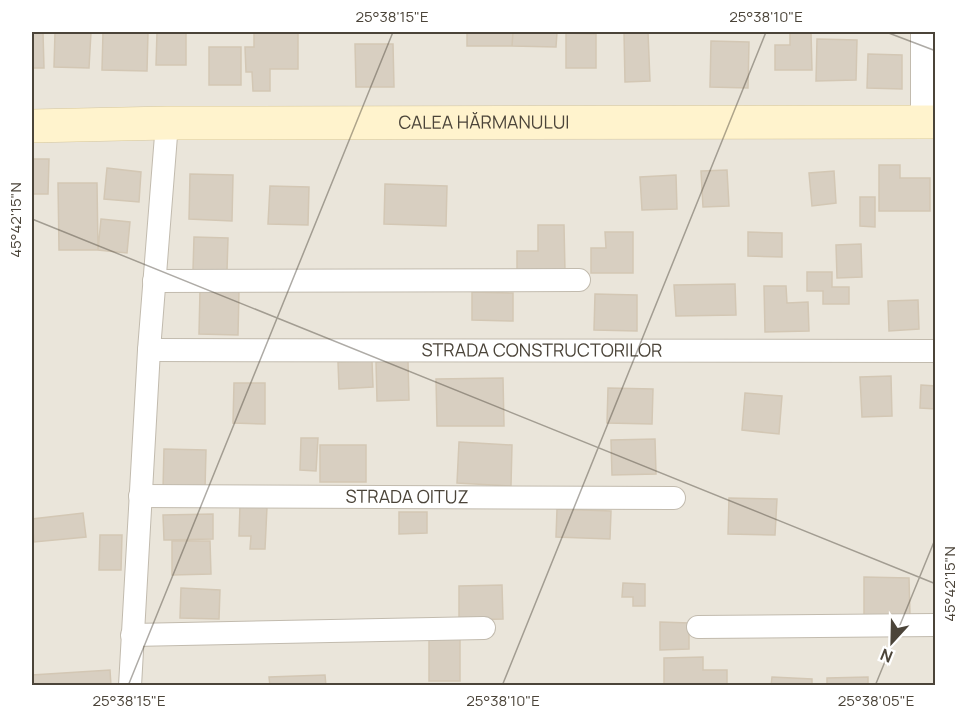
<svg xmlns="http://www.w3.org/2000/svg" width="967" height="717" viewBox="0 0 967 717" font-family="Manrope,sans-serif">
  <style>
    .residential { fill: #eae5da }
    .building { fill: #d8cfc1; stroke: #d3c7b4; stroke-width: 1.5 }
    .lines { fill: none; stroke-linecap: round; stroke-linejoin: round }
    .street-casing { stroke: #c2bbae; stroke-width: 24 }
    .secondary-casing { stroke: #d6c79b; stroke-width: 34 }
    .street { stroke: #fff; stroke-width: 22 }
    .secondary { stroke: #fff3cd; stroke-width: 33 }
    .ticks { fill: none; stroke: #4b4439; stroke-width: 1.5; stroke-opacity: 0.45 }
    .labels { text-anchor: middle; stroke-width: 4.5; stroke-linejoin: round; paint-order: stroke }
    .street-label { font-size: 18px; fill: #4b4439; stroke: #fff }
    .neatline { fill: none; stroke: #4b4439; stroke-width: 2 }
    .ticks-label { font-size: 15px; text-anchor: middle; fill: #4b4439 }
  </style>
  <rect width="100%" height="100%" fill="#f6f3ec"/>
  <path class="residential" d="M32 32H935V685H32Z"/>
  <path class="building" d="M32 32H43L44 68H32Z
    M55 32H91L89 68 54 67Z
    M103 32H148L147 71 102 70Z
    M157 32H186V65H156Z
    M254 32H298V69H270V91H253L252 72H246L245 47H254Z
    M467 32H513L512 46H467Z
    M513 32H557L556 47 512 46Z
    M624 32H648L650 81 625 82Z
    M790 32H811L812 70H775V45H790Z
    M566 33 596 34V68H566Z
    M817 39 857 40 856 80 816 81Z
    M711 41 749 42 748 88 710 87Z
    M355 44H393L394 87H356Z
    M209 47H241V85H209Z
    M868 54 902 55V89L867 88Z
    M32 159H49L48 194H32Z
    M879 165H900V178H930V211H879Z
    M107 168 141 172 139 202 104 199Z
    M727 170 729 206 703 207 701 171Z
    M834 171 836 203 812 206 809 173Z
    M190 174 233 175 232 221 189 219Z
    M676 175 677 209 642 210 640 177Z
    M58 183H97L98 250H59Z
    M385 184 447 186 446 226 384 224Z
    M270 186 309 187 308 225 268 224Z
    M860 197H875V227L860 226Z
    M101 219 130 222 127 253 98 250Z
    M538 225H564L565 272H517V251H538Z
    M605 232H633V273H591V248H606Z
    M748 232 782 233V257L748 256Z
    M194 237 228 238 227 271 193 270Z
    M861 244 862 277 837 278 836 245Z
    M807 272H832V287H849V304H823V291H807Z
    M735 284 736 315 676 316 674 285Z
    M764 286H786L787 303 808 302 809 331 765 332Z
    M200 290 239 291 238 335 199 334Z
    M472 292 513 293V321L472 320Z
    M595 294 637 295V331L594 330Z
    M918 300 919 329 889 331 888 301Z
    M372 361 373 387 339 389 338 362Z
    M408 361 409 400 377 401 376 362Z
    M891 376 892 416 862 417 860 377Z
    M503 378 504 426H437L436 379Z
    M234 383H265V424L233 423Z
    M921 385 936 386V409L920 408Z
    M608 388 653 389 652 424 607 423Z
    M745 393 782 396 779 434 742 430Z
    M301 438H318L316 471 300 470Z
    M655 439 656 474 612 475 611 440Z
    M459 442 512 445 511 486 457 483Z
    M320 445H366V482H320Z
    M164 449 206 450 205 489H163Z
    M729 498 777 499 775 535 728 534Z
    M240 505 267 507 265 549H250L251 536H239Z
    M557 509 611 511 610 539 556 537Z
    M399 512H427V533L399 534Z
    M83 513 86 537 34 542 32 519Z
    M213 514V539L164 540 163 515Z
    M100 535H122L121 570H99Z
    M172 541H210L211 574 172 575Z
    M864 577 909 578 910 616 864 617Z
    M623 583 645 584V606H633V597H622Z
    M502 585 503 619 459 620V586Z
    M181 588 220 590 219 619 180 618Z
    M660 622 689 623V649L660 650Z
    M460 638V681H429V639Z
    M703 657V670H727V686H664V658Z
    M110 670 111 686H32V675Z
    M325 675 326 686H270L269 677Z
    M772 677 812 679V686H771Z
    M868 677V686H827V678Z"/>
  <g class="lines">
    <defs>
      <g id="street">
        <path d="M922 122V32"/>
        <path d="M154 281 579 280"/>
        <path id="s1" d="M149 350 936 351"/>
        <path id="s2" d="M140 496 674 498"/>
        <path d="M698 627 936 625"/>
        <path d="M132 635 484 628"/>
        <path d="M130 686 149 350 167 123"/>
      </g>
      <g id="secondary">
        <path id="s3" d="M32 126 167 123 936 122"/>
      </g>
    </defs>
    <use href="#street" class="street-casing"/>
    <use href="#secondary" class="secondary-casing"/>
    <use href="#street" class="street"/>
    <use href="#secondary" class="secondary"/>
  </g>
  <path class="ticks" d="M886 32 936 51M32 219 936 584M128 686 393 32M502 686 766 32M875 686 936 537"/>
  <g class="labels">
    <g class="street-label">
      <text dy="6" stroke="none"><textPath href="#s3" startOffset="452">CALEA HĂRMANULUI</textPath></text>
      <text dy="6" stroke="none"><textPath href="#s1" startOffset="393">STRADA CONSTRUCTORILOR</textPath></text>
      <text dy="6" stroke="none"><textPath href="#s2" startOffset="267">STRADA OITUZ</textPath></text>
    </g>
  </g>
  <rect width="967" height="717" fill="none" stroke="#ffffff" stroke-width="66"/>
  <g transform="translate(892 642) rotate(202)" stroke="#ffffff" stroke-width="4.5" paint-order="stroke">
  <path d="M0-4.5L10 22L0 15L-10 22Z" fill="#4b4439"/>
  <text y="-9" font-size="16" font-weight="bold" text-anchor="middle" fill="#4b4439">N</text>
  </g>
  <rect x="33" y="33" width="901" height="651" class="neatline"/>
  <g class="ticks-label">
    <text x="392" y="22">25°38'15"E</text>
    <text x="766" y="22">25°38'10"E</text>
    <text transform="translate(16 220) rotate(-90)" y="5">45°42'15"N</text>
    <text transform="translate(950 584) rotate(-90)" y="5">45°42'15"N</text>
    <text x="129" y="706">25°38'15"E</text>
    <text x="503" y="706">25°38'10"E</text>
    <text x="876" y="706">25°38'05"E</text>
  </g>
</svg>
